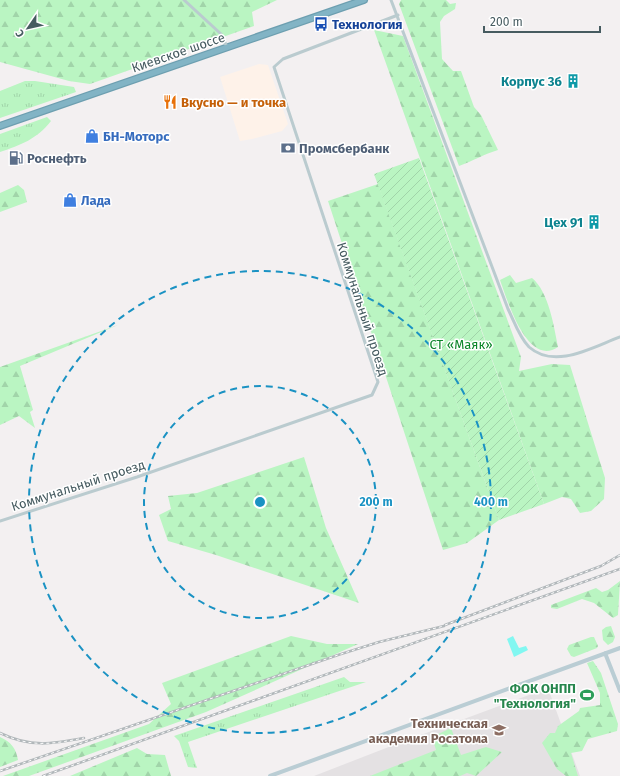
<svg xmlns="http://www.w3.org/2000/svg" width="620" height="776" viewBox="0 0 620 776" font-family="'Fira Sans',sans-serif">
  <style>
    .commercial { fill: #fef2e9 }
    .education { fill: #e4e1e3 }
    .grass { fill: url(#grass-tufts) }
    .forest { fill: url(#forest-firs) }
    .garden { fill: url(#garden-furrows) }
    .water { fill: #82f7f1 }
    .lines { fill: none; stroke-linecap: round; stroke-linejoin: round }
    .highway-casing { stroke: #6d9fb0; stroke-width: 8 }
    .street { stroke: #bacbcf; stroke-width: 3 }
    .secondary { stroke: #bacdd4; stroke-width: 4 }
    .highway { stroke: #82b4c5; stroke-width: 5.5 }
    .rail-casing { stroke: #b2b8bb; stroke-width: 2.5 }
    .rail { stroke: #fff; stroke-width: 1; stroke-dasharray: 3; stroke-linecap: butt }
    .ring { fill: none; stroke: #1a92c3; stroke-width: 2; stroke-dasharray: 7 5 }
    .labels { text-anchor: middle; stroke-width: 3; stroke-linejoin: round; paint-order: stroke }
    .transit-label { font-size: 13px; font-weight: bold; fill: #164399; stroke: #fff; text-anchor: start }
    .street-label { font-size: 13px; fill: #465b60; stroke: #fff }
    .culture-label { font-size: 13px; font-weight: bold; fill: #0d838f; stroke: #fff; text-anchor: end }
    .food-label { font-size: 13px; font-weight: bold; fill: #c56008; stroke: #fff; text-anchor: start }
    .shop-label { font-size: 13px; font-weight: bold; fill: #366cbe; stroke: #fff; text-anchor: start }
    .service-label { font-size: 13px; font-weight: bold; fill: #4e5e75; stroke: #fff; text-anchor: start }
    .park-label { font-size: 13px; fill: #0c862a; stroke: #fff }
    .leisure-label { font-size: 13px; font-weight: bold; fill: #27864d; stroke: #fff; text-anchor: end }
    .education-label { font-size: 13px; font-weight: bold; fill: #785e54; stroke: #fff; text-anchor: end }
    .centre { fill: #1a92c3; stroke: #fff; stroke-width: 2 }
    .ring-label { font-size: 12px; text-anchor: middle; font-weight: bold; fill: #1a92c3; stroke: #fff; stroke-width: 3; stroke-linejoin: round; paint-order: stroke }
  </style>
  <defs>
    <pattern id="grass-tufts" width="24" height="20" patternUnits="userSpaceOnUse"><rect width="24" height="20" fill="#baf5c2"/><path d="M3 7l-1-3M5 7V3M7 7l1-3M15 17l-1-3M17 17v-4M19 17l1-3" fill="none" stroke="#a1d4a9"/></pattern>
    <pattern id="forest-firs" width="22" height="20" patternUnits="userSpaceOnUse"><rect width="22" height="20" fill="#baf5c2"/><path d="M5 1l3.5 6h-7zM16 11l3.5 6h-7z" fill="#a1d4a9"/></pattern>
    <pattern id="garden-furrows" width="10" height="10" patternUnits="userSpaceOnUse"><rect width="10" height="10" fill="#baf5c2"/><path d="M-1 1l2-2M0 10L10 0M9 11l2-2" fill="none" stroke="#a1d4a9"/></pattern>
  </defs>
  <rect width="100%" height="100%" fill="#f3f0f1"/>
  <path class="commercial" d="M259 64 268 65 288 124 282 131 252 139 240 141 220 77Z"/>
  <path class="education" d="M548 688 580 776H314L399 743Z"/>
  <path class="grass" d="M25 81H35L74 87 76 92 0 118V91Z
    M47 117 51 121C37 139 21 145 0 152V134Z
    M344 677 350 682H366L188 742 197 768 188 767 179 741 174 736Z"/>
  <path class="forest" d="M0 0H277L252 12 254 26 90 84 69 81 0 62Z
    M401 0H446L450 4 456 3 455 9 444 16 440 22 442 59 453 71H461L474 107 481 115 498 150C484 154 473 161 459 166L399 4Z
    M374 30 403 36 521 357 519 371 552 364 570 365 605 478 604 499 591 511 580 513 571 499 562 497 544 504Z
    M378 184 499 520 467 543 443 550 328 201Z
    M18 185 24 190 27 202 0 212V193Z
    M510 275 516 283 532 278C549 292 554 327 558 347 527 368 507 299 500 280Z
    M118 325 20 366 33 410 30 412 35 428 19 416 0 425V367Z
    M304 457 326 528 359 603 216 555 168 541 159 515 171 509 168 496 197 493Z
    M620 581 618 615 613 618 594 603 582 599 557 609 551 608V605L596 588 602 592 608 590Z
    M611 626 615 637 613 642 608 645 603 640 602 630 606 627Z
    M291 636 327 644H358L206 712 29 776H3L149 724 171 704 162 683Z
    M591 637H594L598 646 597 648 574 657 571 656 567 649 569 645Z
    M593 661 601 673 618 724 617 731 588 739 582 751 571 753 578 776H566L557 769 542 743 550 733H555L558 726 579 711 580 708 600 705V693L587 663Z
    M451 728 461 755 486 747 502 752 476 776 467 773 460 776H370L436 750 432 737Z
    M0 737C11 742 16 748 18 760L0 767Z
    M137 748 147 754 165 755 171 776H70Z"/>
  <path class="garden" d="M419 158 544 504 499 520 374 174Z"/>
  <path class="water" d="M513 636 519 648 526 646 528 650 514 657 507 639Z"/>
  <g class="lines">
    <defs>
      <path id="highway" d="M0 126 364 0"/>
    </defs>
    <use href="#highway" class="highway-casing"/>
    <path class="street" d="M184 0 221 34 227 47
      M391 0 508 309C514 321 519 337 529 347 555 370 593 347 620 337
      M0 521 137 477 372 395 378 382 274 67 283 59 398 15"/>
    <path class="secondary" d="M605 653 620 691
      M270 776 620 648"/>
    <use href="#highway" class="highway"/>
    <defs>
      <path id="rail" d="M445 625 601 566 620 555
        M0 733C31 748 52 744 84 738
        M0 771 338 655 379 642 444 626
        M43 776 620 569"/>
    </defs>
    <use href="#rail" class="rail-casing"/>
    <use href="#rail" class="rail"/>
  </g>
  <g class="ring">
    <circle cx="260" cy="502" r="116"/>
    <circle cx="260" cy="502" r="231"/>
  </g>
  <defs>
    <symbol id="bus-bare" viewBox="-9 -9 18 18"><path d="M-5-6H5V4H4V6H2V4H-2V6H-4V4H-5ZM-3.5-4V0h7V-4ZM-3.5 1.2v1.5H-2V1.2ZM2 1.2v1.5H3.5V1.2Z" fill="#1a4fb4" stroke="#fff" stroke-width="2.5" paint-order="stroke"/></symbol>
    <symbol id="building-bare" viewBox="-9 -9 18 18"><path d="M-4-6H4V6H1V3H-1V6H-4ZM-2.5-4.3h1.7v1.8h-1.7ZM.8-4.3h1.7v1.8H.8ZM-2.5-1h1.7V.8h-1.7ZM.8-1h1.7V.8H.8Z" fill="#0f9aa8" stroke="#fff" stroke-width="2.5" paint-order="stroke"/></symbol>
    <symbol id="restaurant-bare" viewBox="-9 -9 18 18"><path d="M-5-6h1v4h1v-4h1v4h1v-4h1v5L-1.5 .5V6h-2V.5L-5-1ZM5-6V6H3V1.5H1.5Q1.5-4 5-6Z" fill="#e8710a" stroke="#fff" stroke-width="2.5" paint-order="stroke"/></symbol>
    <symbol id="shop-bare" viewBox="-9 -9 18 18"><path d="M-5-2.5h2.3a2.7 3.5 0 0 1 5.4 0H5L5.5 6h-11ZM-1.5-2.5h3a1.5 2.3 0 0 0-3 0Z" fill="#3f7fe0" stroke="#fff" stroke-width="2.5" paint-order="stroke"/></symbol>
    <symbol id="bank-bare" viewBox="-9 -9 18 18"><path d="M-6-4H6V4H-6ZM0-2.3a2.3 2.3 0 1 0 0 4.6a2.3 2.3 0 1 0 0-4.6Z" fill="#5c6f8a" stroke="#fff" stroke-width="2.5" paint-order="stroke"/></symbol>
    <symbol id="fuel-bare" viewBox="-9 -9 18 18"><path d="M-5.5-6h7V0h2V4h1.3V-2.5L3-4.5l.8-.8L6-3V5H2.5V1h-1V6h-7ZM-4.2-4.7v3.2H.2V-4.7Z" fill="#5c6f8a" stroke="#fff" stroke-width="2.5" paint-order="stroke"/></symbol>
    <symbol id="stadium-bare" viewBox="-9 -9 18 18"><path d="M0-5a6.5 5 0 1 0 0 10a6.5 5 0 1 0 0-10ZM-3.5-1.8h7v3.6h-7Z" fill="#2e9e5b" stroke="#fff" stroke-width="2.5" paint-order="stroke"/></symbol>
    <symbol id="university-bare" viewBox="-9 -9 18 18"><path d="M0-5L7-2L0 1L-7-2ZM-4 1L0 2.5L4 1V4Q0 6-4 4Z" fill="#8d6e63" stroke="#fff" stroke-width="2.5" paint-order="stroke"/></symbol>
  </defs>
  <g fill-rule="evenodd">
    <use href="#bus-bare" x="311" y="14" width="20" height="20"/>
    <use href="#building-bare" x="563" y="71" width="20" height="20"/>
    <use href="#restaurant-bare" x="160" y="92" width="20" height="20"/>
    <use href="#shop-bare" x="82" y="126" width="20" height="20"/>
    <use href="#bank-bare" x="278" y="138" width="20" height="20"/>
    <use href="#fuel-bare" x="6" y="148" width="20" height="20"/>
    <use href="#shop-bare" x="60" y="190" width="20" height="20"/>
    <use href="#building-bare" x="584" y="212" width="20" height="20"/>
    <use href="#stadium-bare" x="577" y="685" width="20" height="20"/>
    <use href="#university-bare" x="489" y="720" width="20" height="20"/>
  </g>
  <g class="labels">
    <g class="transit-label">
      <text x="332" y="29">Технология</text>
    </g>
    <g class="street-label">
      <text transform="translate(178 52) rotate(-19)" y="5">Киевское шоссе</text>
      <text transform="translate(363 309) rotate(72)" y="5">Коммунальный проезд</text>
      <text transform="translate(78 485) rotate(-18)" y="5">Коммунальный проезд</text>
    </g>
    <g class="culture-label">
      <text x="562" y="86">Корпус 3б</text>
      <text x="583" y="227">Цех 91</text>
    </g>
    <g class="food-label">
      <text x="181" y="107">Вкусно — и точка</text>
    </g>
    <g class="shop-label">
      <text x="103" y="141">БН-Моторс</text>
      <text x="81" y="205">Лада</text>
    </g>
    <g class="service-label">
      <text x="299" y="153">Промсбербанк</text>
      <text x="27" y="163">Роснефть</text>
    </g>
    <g class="park-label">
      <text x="461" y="349">СТ «Маяк»</text>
    </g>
    <g class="leisure-label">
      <text x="576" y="693">ФОК ОНПП<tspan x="576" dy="15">"Технология"</tspan></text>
    </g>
    <g class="education-label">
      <text x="488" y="728">Техническая<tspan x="488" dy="15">академия Росатома</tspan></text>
    </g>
  </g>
  <circle cx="260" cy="502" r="6" class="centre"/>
  <g class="ring-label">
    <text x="376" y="506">200 m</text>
    <text x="491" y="506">400 m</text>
  </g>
  <g transform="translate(28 28) rotate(236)" stroke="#ffffff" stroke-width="3" paint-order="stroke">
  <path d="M0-3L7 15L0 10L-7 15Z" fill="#465b60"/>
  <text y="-6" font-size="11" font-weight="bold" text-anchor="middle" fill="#465b60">С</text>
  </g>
  <path d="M484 26v6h116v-6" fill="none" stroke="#465b60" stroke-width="2"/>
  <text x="490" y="26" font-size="12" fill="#465b60" stroke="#ffffff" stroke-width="3" paint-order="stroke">200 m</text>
</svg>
